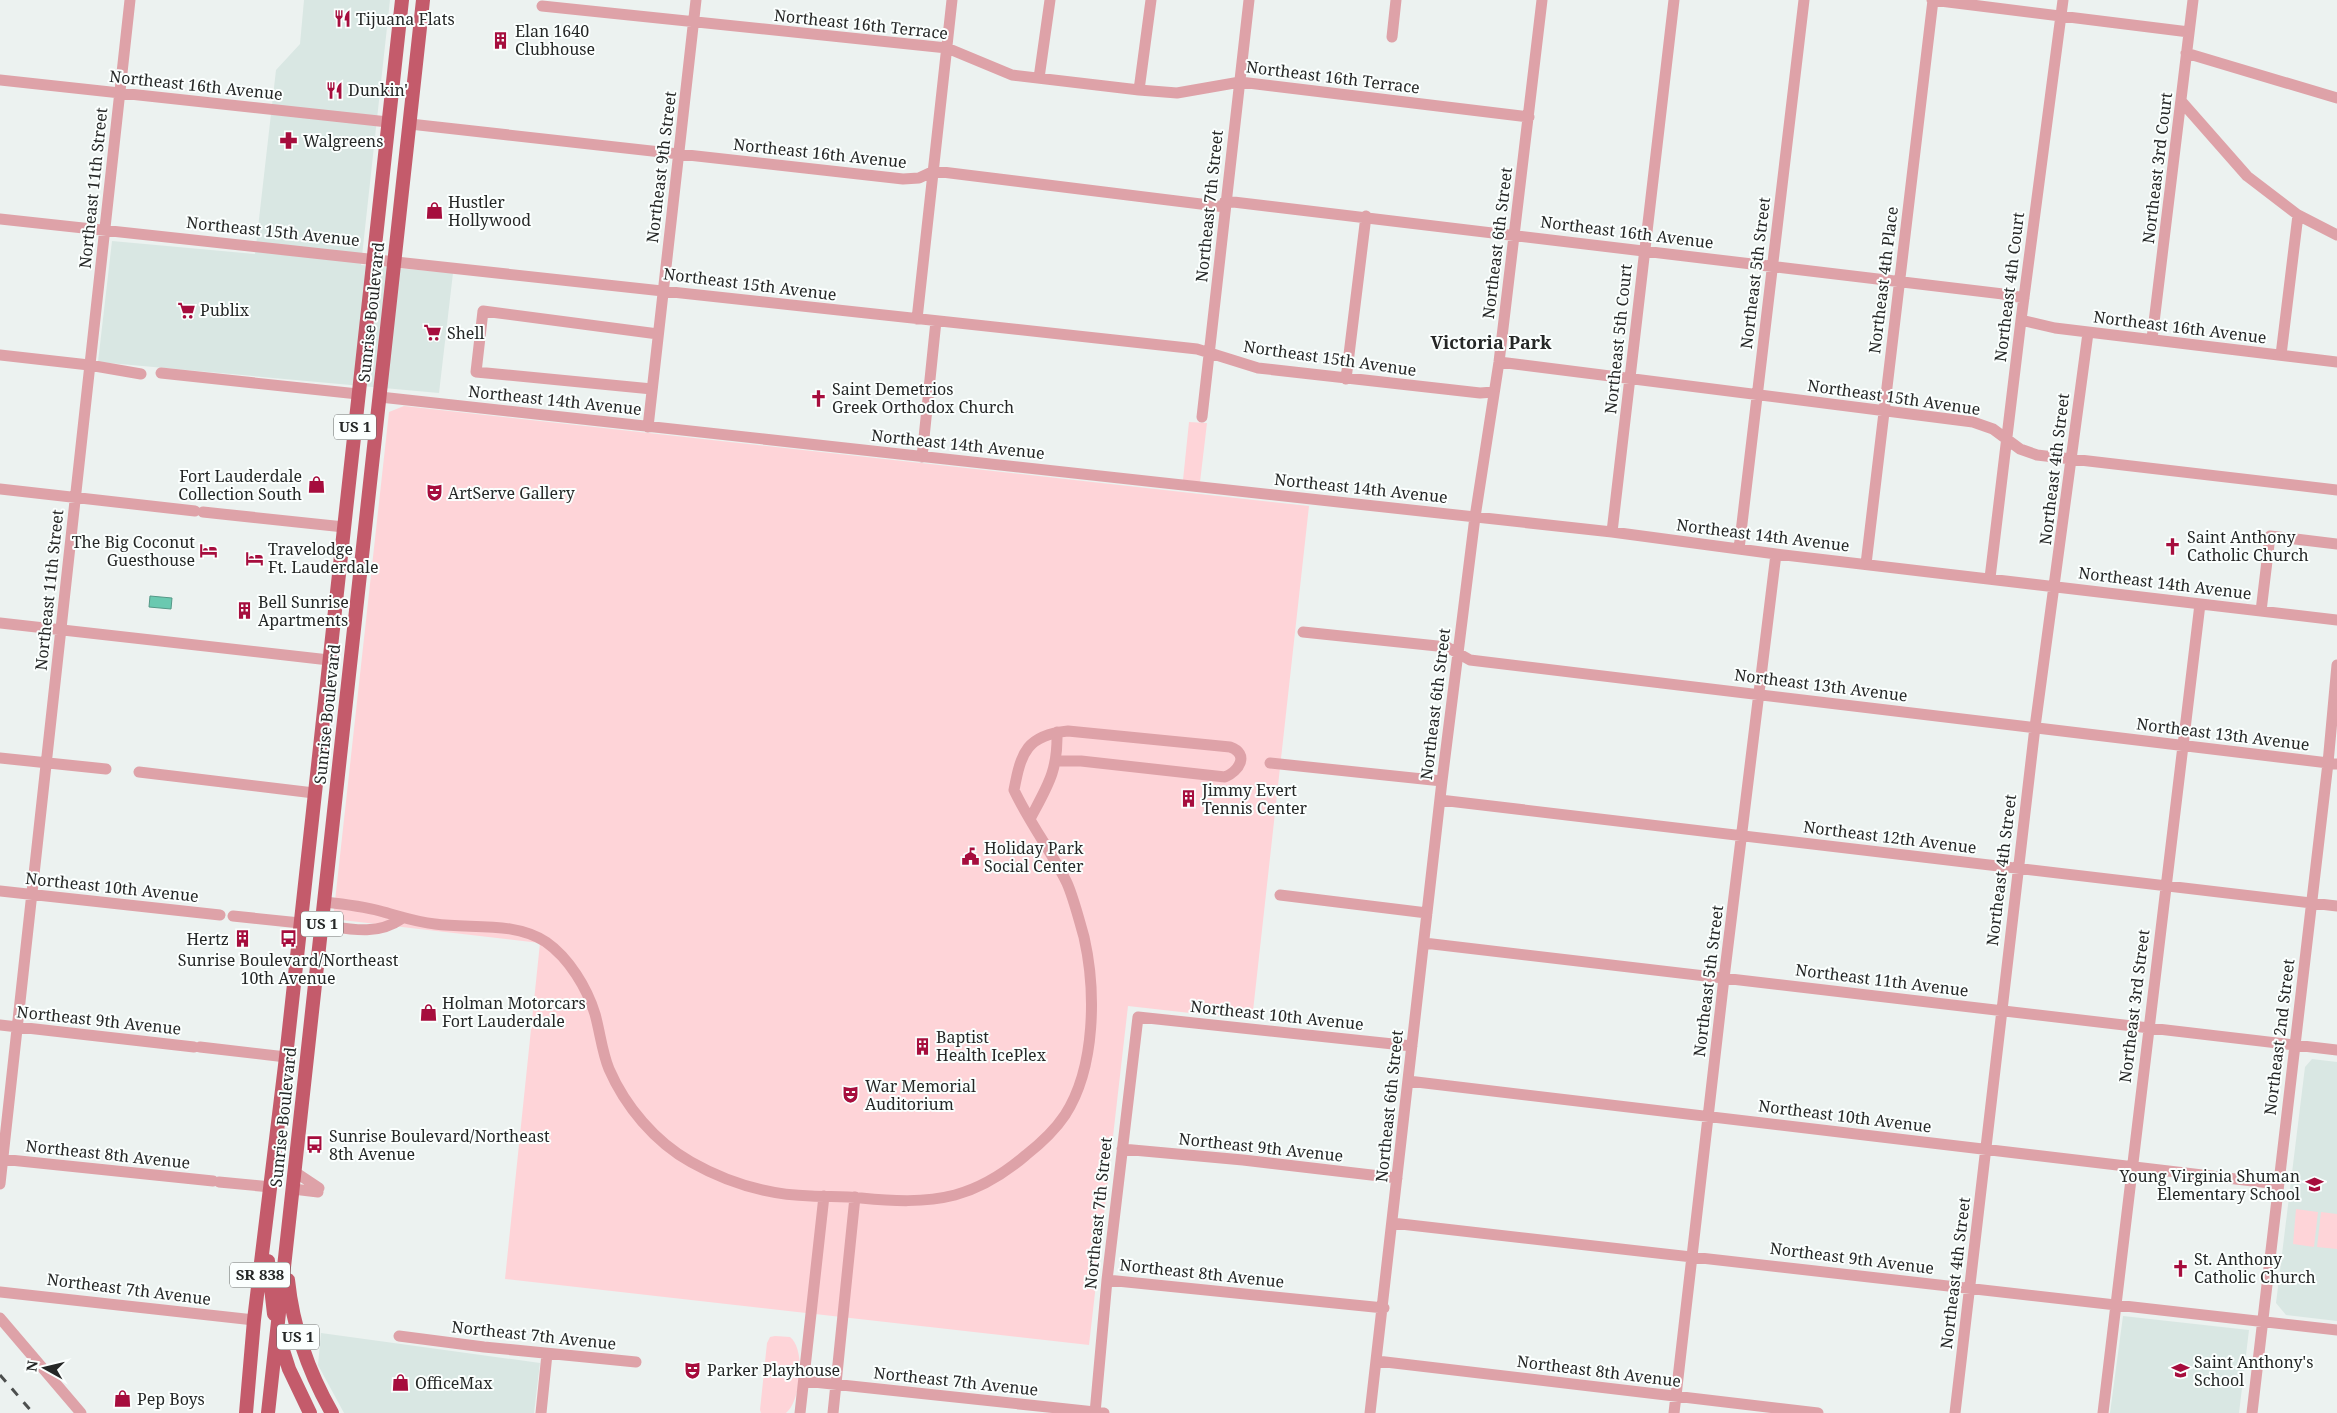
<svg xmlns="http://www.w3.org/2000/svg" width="2337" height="1413" viewBox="0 0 2337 1413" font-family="'Noto Serif',serif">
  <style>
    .built { fill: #d9e7e3 }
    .green { fill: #fed4d8 }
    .water { fill: #6ac9b0; stroke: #559887 }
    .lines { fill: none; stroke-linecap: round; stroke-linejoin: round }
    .minor { stroke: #dea2a8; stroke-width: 11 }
    .major { stroke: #c45b6b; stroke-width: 14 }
    .rail { stroke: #4c4f4e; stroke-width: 3; stroke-dasharray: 9 9; stroke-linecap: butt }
    .labels { text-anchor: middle; stroke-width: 4; stroke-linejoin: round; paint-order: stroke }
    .shield { fill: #fbfffe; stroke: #656867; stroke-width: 1 }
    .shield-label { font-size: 15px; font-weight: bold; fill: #252726 }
    .poi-label { font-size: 16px; fill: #252726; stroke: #fbfffe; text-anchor: start }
    .street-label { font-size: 16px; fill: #252726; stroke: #fbfffe }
    .neighbourhood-label { font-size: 18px; font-weight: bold; fill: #252726; stroke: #fbfffe }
  </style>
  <rect width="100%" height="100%" fill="#ecf2f0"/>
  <path class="built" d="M304 0H390L361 265 453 273 439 393 98 362 112 241 255 254 276 70 300 44Z
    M2312 1059 2337 1062V1321L2286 1315 2276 1303 2305 1067Z
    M2123 1316 2249 1330 2239 1413H2110Z
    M321 1333 540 1363 534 1413H344L318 1365Z"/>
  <path class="green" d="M404 406 1309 506 1252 1020 1128 1006 1089 1345 505 1279 540 943 333 919 389 412Z
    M1189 422 1207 423 1200 482 1183 480Z
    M2296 1209 2318 1212 2314 1247 2293 1244Z
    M2321 1212 2337 1214V1249L2317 1247Z
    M775 1336 790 1337C806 1349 801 1401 786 1413H761L760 1410 767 1343 770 1337Z"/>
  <path class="water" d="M150 596 172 598 171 609 149 607Z"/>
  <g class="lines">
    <path class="minor" d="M1932 0 2189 32
      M542 6 947 48 1012 75 1139 90 1177 93 1240 82 1529 117
      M1392 37 1396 0
      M2186 53 2337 98
      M1039 78 1050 0
      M0 80 388 122
      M1139 90 1151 0
      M2181 101 2247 176 2298 215 2337 235
      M410 124 903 179 919 178 934 171 1225 207
      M1225 201 2003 294 2024 298
      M0 219 1197 349 1258 368 1480 393 1494 392
      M917 319 952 0
      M2021 320 2055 328 2337 362
      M2152 339 2193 0
      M0 355 89 365 141 374
      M2281 355 2298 215
      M1499 362 1973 422 1993 429 2020 449 2037 455 2337 490
      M161 373 358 394
      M1346 379 1366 216
      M652 389 476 372 483 311 658 334
      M380 397 1612 532 1776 554 2337 620
      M1202 417 1249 0
      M648 427 696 0
      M922 457 936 321
      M0 489 195 511
      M203 512 344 527
      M1612 532 1674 0
      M1739 549 1804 0
      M1866 564 1933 0
      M1990 578 2021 320 2063 0
      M2261 611 2270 536 2337 544
      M0 623 329 660
      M1303 632 1447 647 1470 660 2337 764
      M0 758 106 769
      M1270 763 1442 781
      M139 772 314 793
      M1440 800 2337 906
      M1030 819C1048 785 1058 771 1057 732
      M0 891 220 915
      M1280 895 1427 913
      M324 902C343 904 362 906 380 911 399 916 416 922 435 924 471 929 514 921 546 942 569 958 587 988 595 1014 600 1032 602 1052 609 1069 625 1106 655 1142 691 1162 728 1183 768 1195 811 1196 827 1197 844 1196 861 1198 892 1201 924 1203 955 1195 981 1188 1005 1173 1026 1155 1040 1144 1055 1130 1065 1115 1096 1067 1096 990 1084 937 1079 920 1074 899 1067 883 1051 851 1029 822 1014 790 1021 752 1027 735 1068 731L1230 747C1250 754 1239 771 1225 777L1081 761H1056
      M233 916 300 923
      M322 925C349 929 377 936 401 919
      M1424 943 2337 1050
      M0 1025 194 1047
      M200 1047 286 1057
      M1408 1081 2278 1184
      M1122 1149 1243 1160 1397 1178
      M0 1159 213 1181
      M295 1172 319 1188
      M219 1182 271 1187
      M0 1184 130 0
      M293 1189 318 1192
      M1392 1223 2337 1330
      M1107 1280 1384 1308
      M0 1292 254 1320
      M0 1318 81 1413
      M399 1336 484 1347 636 1362
      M1377 1361 1818 1413
      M804 1381 1104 1413
      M541 1413 547 1354
      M800 1413 824 1196
      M833 1413 855 1197
      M1095 1413 1107 1280 1138 1017 1412 1046
      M1370 1413 1442 781 1475 517 1499 362 1542 0
      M1674 1413 1724 978 1776 554
      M1955 1413 2035 727 2088 333
      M2103 1413 2200 604
      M2252 1413 2328 763 2337 665"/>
    <path class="major" d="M268 1261 274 1314
      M288 1280C293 1328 308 1371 332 1413
      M279 1338 289 1369 310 1413
      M246 1413 254 1320 286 1057 402 0
      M268 1413 423 0"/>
    <path class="rail" d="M0 1375 33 1413"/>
  </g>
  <defs>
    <symbol id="restaurant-bare" viewBox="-9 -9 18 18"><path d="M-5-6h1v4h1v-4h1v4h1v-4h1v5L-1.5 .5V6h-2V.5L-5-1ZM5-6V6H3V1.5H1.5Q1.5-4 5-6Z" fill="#a60d3d" stroke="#fbfffe" stroke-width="2.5" paint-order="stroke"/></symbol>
    <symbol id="building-bare" viewBox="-9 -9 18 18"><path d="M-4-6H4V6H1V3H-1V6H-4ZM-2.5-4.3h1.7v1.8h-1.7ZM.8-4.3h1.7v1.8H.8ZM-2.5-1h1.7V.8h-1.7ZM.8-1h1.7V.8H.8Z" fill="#a60d3d" stroke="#fbfffe" stroke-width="2.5" paint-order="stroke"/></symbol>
    <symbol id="pharmacy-bare" viewBox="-9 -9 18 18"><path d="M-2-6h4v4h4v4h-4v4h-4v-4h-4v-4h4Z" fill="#a60d3d" stroke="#fbfffe" stroke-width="2.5" paint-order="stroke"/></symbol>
    <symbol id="shop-bare" viewBox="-9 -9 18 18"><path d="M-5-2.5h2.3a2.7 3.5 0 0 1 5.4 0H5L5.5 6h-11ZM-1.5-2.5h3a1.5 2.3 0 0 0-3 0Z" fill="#a60d3d" stroke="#fbfffe" stroke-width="2.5" paint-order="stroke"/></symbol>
    <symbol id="supermarket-bare" viewBox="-9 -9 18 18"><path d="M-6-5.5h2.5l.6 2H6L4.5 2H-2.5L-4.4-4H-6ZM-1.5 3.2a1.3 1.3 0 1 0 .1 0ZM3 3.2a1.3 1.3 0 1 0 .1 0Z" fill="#a60d3d" stroke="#fbfffe" stroke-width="2.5" paint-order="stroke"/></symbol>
    <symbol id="church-bare" viewBox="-9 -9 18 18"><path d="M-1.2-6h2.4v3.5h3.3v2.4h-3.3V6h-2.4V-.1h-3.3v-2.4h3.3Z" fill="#a60d3d" stroke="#fbfffe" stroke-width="2.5" paint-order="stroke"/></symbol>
    <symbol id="theatre-bare" viewBox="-9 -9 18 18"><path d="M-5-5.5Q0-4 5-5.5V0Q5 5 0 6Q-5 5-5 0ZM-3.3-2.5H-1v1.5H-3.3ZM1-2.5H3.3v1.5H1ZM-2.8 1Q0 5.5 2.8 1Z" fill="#a60d3d" stroke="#fbfffe" stroke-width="2.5" paint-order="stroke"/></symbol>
    <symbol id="hotel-bare" viewBox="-9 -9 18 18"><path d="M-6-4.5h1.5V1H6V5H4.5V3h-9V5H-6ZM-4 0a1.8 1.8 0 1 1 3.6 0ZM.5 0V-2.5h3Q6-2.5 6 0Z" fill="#a60d3d" stroke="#fbfffe" stroke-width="2.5" paint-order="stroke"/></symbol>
    <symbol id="civic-bare" viewBox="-9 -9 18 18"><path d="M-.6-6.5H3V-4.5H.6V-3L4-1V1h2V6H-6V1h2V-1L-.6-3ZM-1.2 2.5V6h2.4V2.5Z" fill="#a60d3d" stroke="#fbfffe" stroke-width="2.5" paint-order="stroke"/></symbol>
    <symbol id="bus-bare" viewBox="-9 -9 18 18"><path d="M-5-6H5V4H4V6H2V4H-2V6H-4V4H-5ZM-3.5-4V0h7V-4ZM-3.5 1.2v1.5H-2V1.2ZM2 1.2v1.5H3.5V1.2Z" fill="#a60d3d" stroke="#fbfffe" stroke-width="2.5" paint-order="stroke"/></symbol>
    <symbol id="school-bare" viewBox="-9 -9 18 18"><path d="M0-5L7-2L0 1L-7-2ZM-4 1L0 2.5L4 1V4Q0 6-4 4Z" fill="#a60d3d" stroke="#fbfffe" stroke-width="2.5" paint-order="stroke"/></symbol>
  </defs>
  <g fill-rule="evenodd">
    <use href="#restaurant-bare" x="330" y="6" width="25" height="25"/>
    <use href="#building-bare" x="488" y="28" width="25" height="25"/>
    <use href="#restaurant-bare" x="322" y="78" width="25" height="25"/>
    <use href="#pharmacy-bare" x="276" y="128" width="25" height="25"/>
    <use href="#shop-bare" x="422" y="198" width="25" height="25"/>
    <use href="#supermarket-bare" x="174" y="298" width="25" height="25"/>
    <use href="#supermarket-bare" x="420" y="320" width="25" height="25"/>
    <use href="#church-bare" x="806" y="386" width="25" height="25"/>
    <use href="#shop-bare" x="304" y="472" width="25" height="25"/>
    <use href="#theatre-bare" x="422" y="480" width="25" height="25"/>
    <use href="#church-bare" x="2160" y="534" width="25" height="25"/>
    <use href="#hotel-bare" x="196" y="538" width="25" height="25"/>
    <use href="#hotel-bare" x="242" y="546" width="25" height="25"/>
    <use href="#building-bare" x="232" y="598" width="25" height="25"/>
    <use href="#building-bare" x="1176" y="786" width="25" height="25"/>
    <use href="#civic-bare" x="958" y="844" width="25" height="25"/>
    <use href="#bus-bare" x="276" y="926" width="25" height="25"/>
    <use href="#building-bare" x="230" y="926" width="25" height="25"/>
    <use href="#shop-bare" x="416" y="1000" width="25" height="25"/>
    <use href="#building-bare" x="910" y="1034" width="25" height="25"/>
    <use href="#theatre-bare" x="838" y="1082" width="25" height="25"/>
    <use href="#bus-bare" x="302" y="1132" width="25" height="25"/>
    <use href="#school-bare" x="2302" y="1172" width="25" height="25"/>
    <use href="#church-bare" x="2168" y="1256" width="25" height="25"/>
    <use href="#theatre-bare" x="680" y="1358" width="25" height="25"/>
    <use href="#school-bare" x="2168" y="1358" width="25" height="25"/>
    <use href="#shop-bare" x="388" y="1370" width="25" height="25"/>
    <use href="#shop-bare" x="110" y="1386" width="25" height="25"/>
  </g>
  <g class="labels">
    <g class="shield">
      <rect x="334" y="414.5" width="42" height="25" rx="4"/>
      <rect x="301" y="911.5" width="42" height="25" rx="4"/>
      <rect x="230" y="1262.5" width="60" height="25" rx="4"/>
      <rect x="277" y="1324.5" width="42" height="25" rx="4"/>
    </g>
    <g class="shield-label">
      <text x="355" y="432">US 1</text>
      <text x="322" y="929">US 1</text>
      <text x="260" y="1280">SR 838</text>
      <text x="298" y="1342">US 1</text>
    </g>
    <g class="poi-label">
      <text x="356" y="25">Tijuana Flats</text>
      <text x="515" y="37">Elan 1640<tspan x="515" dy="18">Clubhouse</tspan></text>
      <text x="348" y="96">Dunkin'</text>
      <text x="303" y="147">Walgreens</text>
      <text x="448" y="208">Hustler<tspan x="448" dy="18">Hollywood</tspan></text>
      <text x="200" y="316">Publix</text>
      <text x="447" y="339">Shell</text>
      <text x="832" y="395">Saint Demetrios<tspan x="832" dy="18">Greek Orthodox Church</tspan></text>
      <text x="302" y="482" text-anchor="end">Fort Lauderdale<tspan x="302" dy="18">Collection South</tspan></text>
      <text x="448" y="499">ArtServe Gallery</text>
      <text x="2187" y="543">Saint Anthony<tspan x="2187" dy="18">Catholic Church</tspan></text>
      <text x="195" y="548" text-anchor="end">The Big Coconut<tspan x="195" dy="18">Guesthouse</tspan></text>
      <text x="268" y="555">Travelodge<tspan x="268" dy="18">Ft. Lauderdale</tspan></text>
      <text x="258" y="608">Bell Sunrise<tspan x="258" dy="18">Apartments</tspan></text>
      <text x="1202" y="796">Jimmy Evert<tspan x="1202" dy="18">Tennis Center</tspan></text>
      <text x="984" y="854">Holiday Park<tspan x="984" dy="18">Social Center</tspan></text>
      <text x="229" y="945" text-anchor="end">Hertz</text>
      <text x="288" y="966" text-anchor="middle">Sunrise Boulevard/Northeast<tspan x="288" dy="18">10th Avenue</tspan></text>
      <text x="442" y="1009">Holman Motorcars<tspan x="442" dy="18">Fort Lauderdale</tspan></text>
      <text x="936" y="1043">Baptist<tspan x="936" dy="18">Health IcePlex</tspan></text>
      <text x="865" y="1092">War Memorial<tspan x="865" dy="18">Auditorium</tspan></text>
      <text x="329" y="1142">Sunrise Boulevard/Northeast<tspan x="329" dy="18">8th Avenue</tspan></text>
      <text x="2300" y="1182" text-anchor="end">Young Virginia Shuman<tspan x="2300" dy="18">Elementary School</tspan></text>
      <text x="2194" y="1265">St. Anthony<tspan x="2194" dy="18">Catholic Church</tspan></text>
      <text x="2194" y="1368">Saint Anthony's<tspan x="2194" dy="18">School</tspan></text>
      <text x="707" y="1376">Parker Playhouse</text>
      <text x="415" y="1389">OfficeMax</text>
      <text x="137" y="1405">Pep Boys</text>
    </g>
    <g class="street-label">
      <text transform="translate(861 24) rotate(6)" y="6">Northeast 16th Terrace</text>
      <text transform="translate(1333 77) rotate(7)" y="6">Northeast 16th Terrace</text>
      <text transform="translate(196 85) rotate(6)" y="6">Northeast 16th Avenue</text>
      <text transform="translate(820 153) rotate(6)" y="6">Northeast 16th Avenue</text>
      <text transform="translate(661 167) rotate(-83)" y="6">Northeast 9th Street</text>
      <text transform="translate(2157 168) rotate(-83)" y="6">Northeast 3rd Court</text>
      <text transform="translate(93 188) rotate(-84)" y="6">Northeast 11th Street</text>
      <text transform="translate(1209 206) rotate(-84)" y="6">Northeast 7th Street</text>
      <text transform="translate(273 231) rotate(6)" y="6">Northeast 15th Avenue</text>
      <text transform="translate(1627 232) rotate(7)" y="6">Northeast 16th Avenue</text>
      <text transform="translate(1497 243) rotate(-83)" y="6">Northeast 6th Street</text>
      <text transform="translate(1755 273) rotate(-83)" y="6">Northeast 5th Street</text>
      <text transform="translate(1883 280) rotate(-83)" y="6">Northeast 4th Place</text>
      <text transform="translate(750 284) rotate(7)" y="6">Northeast 15th Avenue</text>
      <text transform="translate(2009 287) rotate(-83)" y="6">Northeast 4th Court</text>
      <text transform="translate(371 312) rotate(-84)" y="6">Sunrise Boulevard</text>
      <text transform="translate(2180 327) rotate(7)" y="6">Northeast 16th Avenue</text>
      <text transform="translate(1618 339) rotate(-84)" y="6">Northeast 5th Court</text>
      <text transform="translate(1330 358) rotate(8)" y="6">Northeast 15th Avenue</text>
      <text transform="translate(1894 397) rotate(8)" y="6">Northeast 15th Avenue</text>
      <text transform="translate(555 400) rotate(6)" y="6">Northeast 14th Avenue</text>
      <text transform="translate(958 444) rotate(6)" y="6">Northeast 14th Avenue</text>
      <text transform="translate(2054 469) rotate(-83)" y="6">Northeast 4th Street</text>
      <text transform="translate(1361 488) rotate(6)" y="6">Northeast 14th Avenue</text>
      <text transform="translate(1763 535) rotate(7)" y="6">Northeast 14th Avenue</text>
      <text transform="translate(2165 583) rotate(7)" y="6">Northeast 14th Avenue</text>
      <text transform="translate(49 590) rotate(-84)" y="6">Northeast 11th Street</text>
      <text transform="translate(1821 685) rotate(7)" y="6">Northeast 13th Avenue</text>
      <text transform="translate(1435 704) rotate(-83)" y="6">Northeast 6th Street</text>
      <text transform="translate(327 714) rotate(-84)" y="6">Sunrise Boulevard</text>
      <text transform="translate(2223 734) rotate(7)" y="6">Northeast 13th Avenue</text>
      <text transform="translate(1890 837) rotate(7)" y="6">Northeast 12th Avenue</text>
      <text transform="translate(2001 870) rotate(-83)" y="6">Northeast 4th Street</text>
      <text transform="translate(112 887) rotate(6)" y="6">Northeast 10th Avenue</text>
      <text transform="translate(1882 980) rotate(7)" y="6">Northeast 11th Avenue</text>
      <text transform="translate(1708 981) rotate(-83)" y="6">Northeast 5th Street</text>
      <text transform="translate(2134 1006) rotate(-83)" y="6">Northeast 3rd Street</text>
      <text transform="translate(1277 1015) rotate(6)" y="6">Northeast 10th Avenue</text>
      <text transform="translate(99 1020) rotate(6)" y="6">Northeast 9th Avenue</text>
      <text transform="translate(2279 1037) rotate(-83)" y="6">Northeast 2nd Street</text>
      <text transform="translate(1389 1106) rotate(-84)" y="6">Northeast 6th Street</text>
      <text transform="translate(1845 1116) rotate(7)" y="6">Northeast 10th Avenue</text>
      <text transform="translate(283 1117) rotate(-84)" y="6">Sunrise Boulevard</text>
      <text transform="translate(1261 1147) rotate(6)" y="6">Northeast 9th Avenue</text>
      <text transform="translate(108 1154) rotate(6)" y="6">Northeast 8th Avenue</text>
      <text transform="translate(1098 1213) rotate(-84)" y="6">Northeast 7th Street</text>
      <text transform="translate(1852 1258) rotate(7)" y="6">Northeast 9th Avenue</text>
      <text transform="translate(1202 1273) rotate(6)" y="6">Northeast 8th Avenue</text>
      <text transform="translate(1955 1273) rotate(-83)" y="6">Northeast 4th Street</text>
      <text transform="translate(129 1289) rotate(7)" y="6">Northeast 7th Avenue</text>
      <text transform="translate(534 1335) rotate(6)" y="6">Northeast 7th Avenue</text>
      <text transform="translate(1599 1371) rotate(7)" y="6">Northeast 8th Avenue</text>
      <text transform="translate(956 1381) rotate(6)" y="6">Northeast 7th Avenue</text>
    </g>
    <g class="neighbourhood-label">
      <text x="1491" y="349">Victoria Park</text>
    </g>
  </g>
  <g transform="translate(45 1368) rotate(278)" stroke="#fbfffe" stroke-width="4" paint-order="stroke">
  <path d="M0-4L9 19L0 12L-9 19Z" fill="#252726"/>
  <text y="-8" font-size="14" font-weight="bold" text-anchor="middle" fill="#252726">N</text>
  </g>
</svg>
